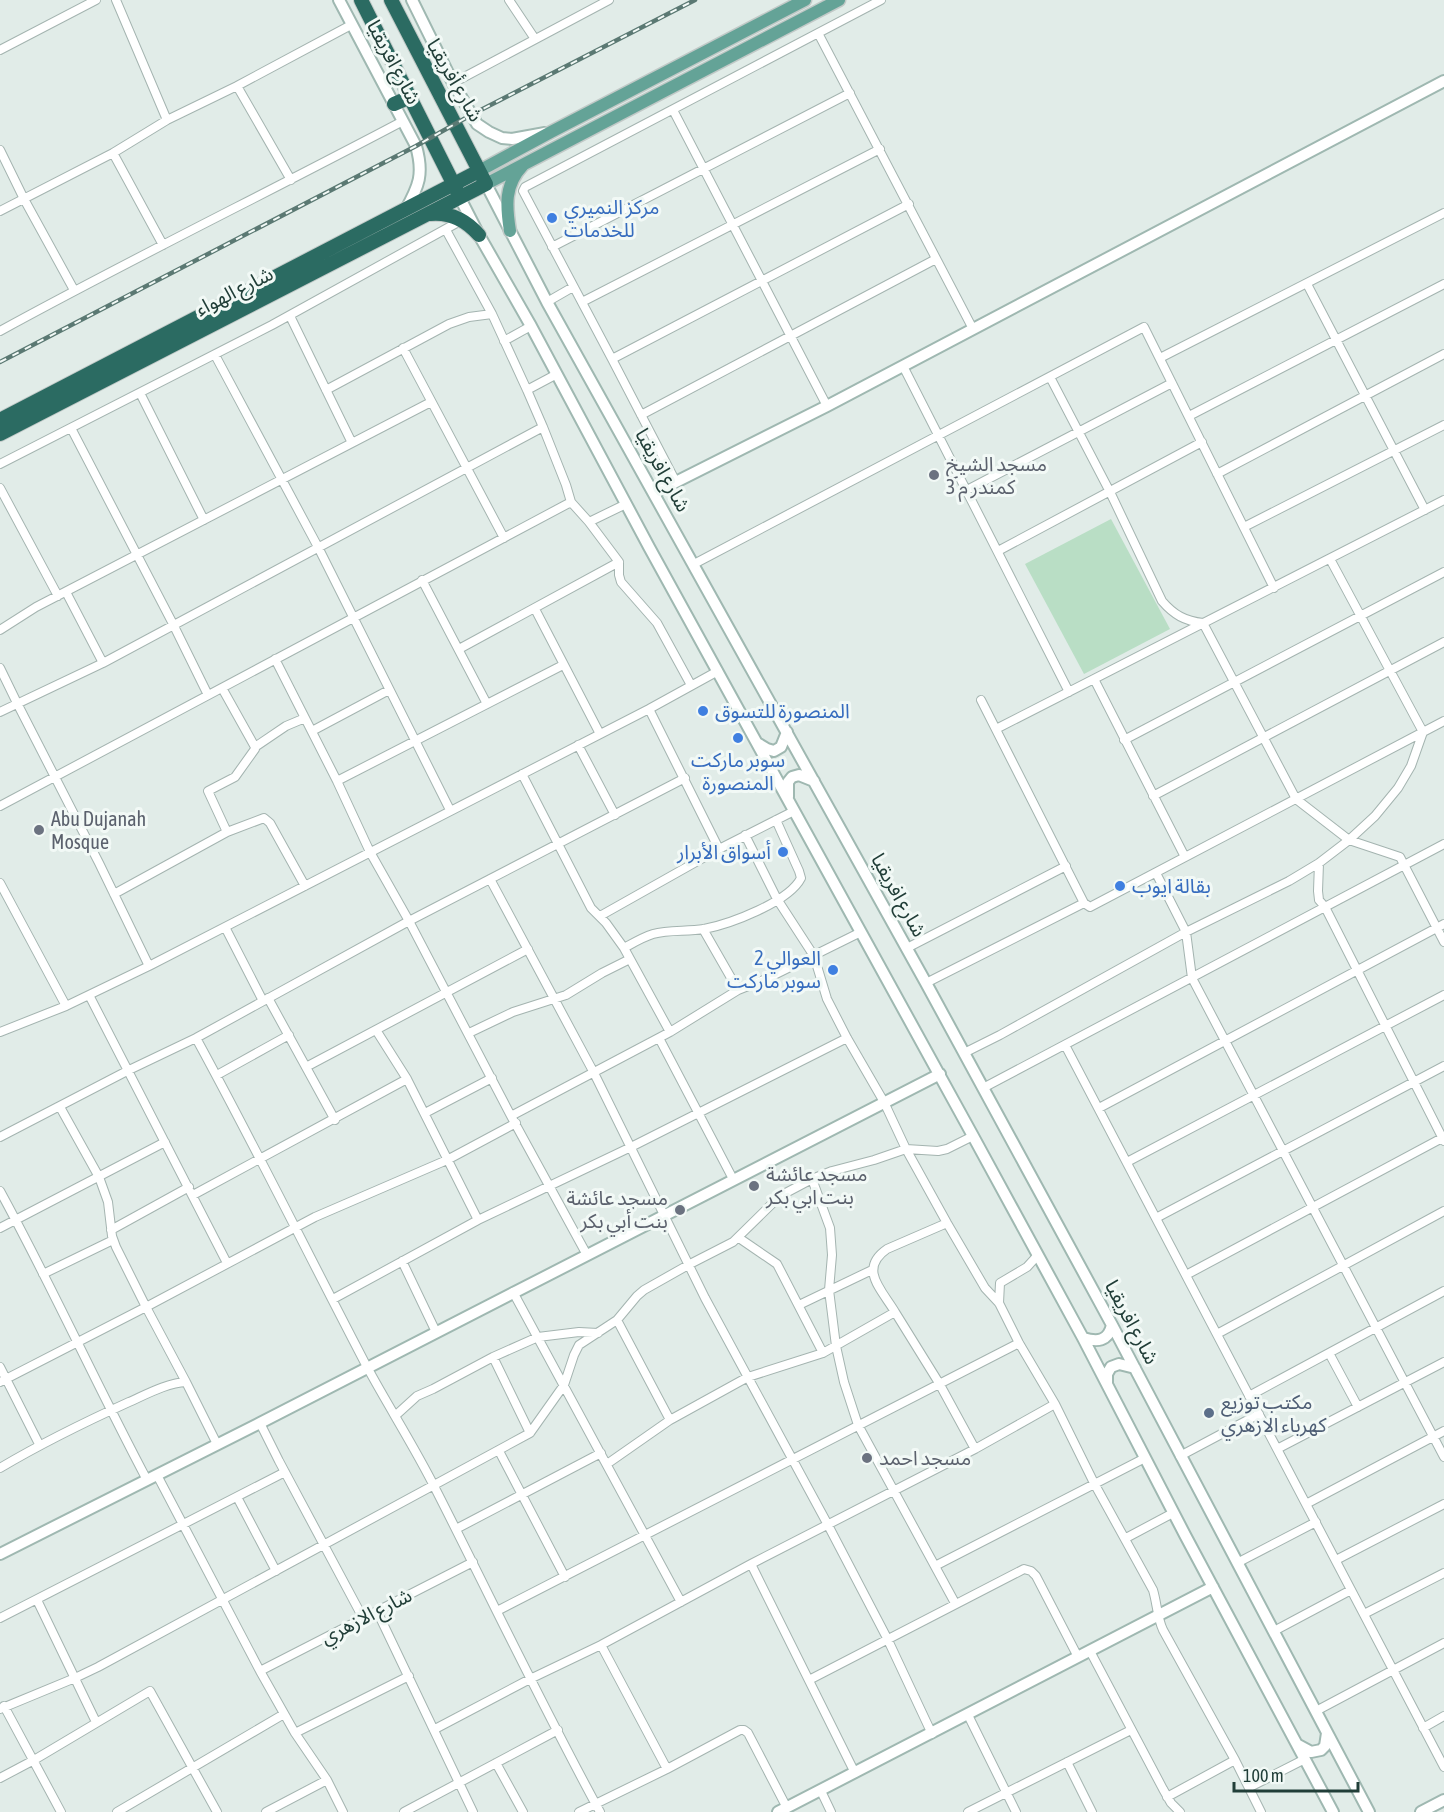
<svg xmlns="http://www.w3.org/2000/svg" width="1444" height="1812" viewBox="0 0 1444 1812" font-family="'Asap Condensed','Noto Sans Arabic',sans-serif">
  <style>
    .green { fill: #b9dec5 }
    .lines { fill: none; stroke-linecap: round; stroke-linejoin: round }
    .street-casing { stroke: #a4b4b0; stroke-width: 10 }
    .secondary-casing { stroke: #9fb8b1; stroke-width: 14 }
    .primary-casing { stroke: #c1c9c7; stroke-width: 15 }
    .highway-casing { stroke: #c1c9c7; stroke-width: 16 }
    .street { stroke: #fff; stroke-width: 8 }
    .secondary { stroke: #fff; stroke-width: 10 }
    .primary { stroke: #64a397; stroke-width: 12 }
    .highway { stroke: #2b6b62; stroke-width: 14 }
    .rail-casing { stroke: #5b7973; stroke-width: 4.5 }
    .rail { stroke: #f2f9f6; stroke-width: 2; stroke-dasharray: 7; stroke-linecap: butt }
    .shop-dot { fill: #3f7fe0; stroke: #f2f9f6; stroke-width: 2 }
    .worship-dot { fill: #6b7280; stroke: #f2f9f6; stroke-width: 2 }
    .service-dot { fill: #5c6f8a; stroke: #f2f9f6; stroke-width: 2 }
    .labels { text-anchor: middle; stroke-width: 6; stroke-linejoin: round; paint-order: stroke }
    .street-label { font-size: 20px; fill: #213e38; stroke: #f2f9f6 }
    .shop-label { font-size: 20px; fill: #366cbe; stroke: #f2f9f6; text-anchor: start }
    .worship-label { font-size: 20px; fill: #5b616d; stroke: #f2f9f6; text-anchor: start }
    .service-label { font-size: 20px; fill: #4e5e75; stroke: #f2f9f6; text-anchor: start }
  </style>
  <rect width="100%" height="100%" fill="#e1ece8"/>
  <path class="green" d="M1111 519 1170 629 1084 674 1025 564Z"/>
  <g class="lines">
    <defs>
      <path id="street" d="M116 0 167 120
        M509 0 535 39
        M818 33 973 329
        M0 50 96 0
        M453 83 609 0
        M237 86 291 180
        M673 110 827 406
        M0 150 24 199 74 290
        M113 153 163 245
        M0 211 113 153 167 120 237 86 351 25
        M446 230 492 314 527 390 543 427 566 485 571 502 589 522 619 562V575L621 582 657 623 691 685
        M552 247 850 93
        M1307 284 1425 510
        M547 302 573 287
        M582 302 880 149
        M290 316 352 443
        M0 331C133 258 269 192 403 121
        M504 341 531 326
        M403 348 504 538
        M215 355 318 547 450 810
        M1160 358 1444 213
        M612 359 909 204
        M903 366 1069 692
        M1050 377 1110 492 1162 601C1174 615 1185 621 1203 623L1296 799 1349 840 1400 857 1444 942
        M326 390 449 324 469 317 492 314
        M527 390 557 374
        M140 393 204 520
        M641 415 936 259
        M1189 416 1444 284
        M71 428 173 624 208 695
        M0 464 272 325 462 220
        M1217 474 1444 354
        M676 482 612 359 523 191 525 187 881 0
        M0 488 58 596
        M967 490 1172 383
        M589 522 626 504
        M1244 527 1444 425
        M998 551 1202 442
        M694 564 1144 327 1274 588
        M422 580 487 704
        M66 592 103 663
        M535 609 600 734
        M0 630 36 607 431 402
        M459 649 619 562
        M275 659 337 781 370 852 409 921 511 1116 587 1255
        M0 668 17 703 99 863 149 966
        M1094 679 1185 857
        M222 688 255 747
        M981 700 1084 903 1090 907 1444 721
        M649 709 719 849
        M0 712 103 663 543 427
        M996 729 1444 500
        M312 731 389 690
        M1124 740 1444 572
        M578 745 615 815
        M522 774 591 908 606 923 624 948 670 1032
        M337 781 563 665
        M1153 796 1444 642
        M0 806 571 502
        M227 832 208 791 235 777 255 749V747L286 726 305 718
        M745 835 777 899 814 956 827 999 847 1038 884 1102 906 1149 947 1223 985 1288 999 1303 1019 1343 1055 1404 1094 1483 1153 1590C1157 1603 1157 1617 1163 1630L1235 1760 1261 1812
        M1319 863 1318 891 1319 900 1325 907 1444 1141
        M1156 873 1186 932 1192 978 1444 1457
        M490 879 594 1073 705 1298 828 1525 887 1638 932 1734
        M0 883 66 1006
        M114 894 227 832 264 818 270 823 305 886
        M600 916 719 849 794 811
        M225 927 263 1001
        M703 929 738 990
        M624 948C633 943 643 937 653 934 669 929 687 932 704 929 730 924 789 902 801 878L799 871 776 820
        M907 948 1066 866
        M926 983 1084 903
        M89 995 227 1263
        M268 998 335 1120
        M376 1030 407 1079 478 1220
        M0 1032 66 1006 149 966 649 709 718 671
        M469 1033 513 1012 566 995 602 973 630 959
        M196 1038C255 1146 309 1256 366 1365 388 1406 414 1446 435 1488 490 1596 542 1706 600 1812
        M659 1038 733 1179
        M1065 1045 1444 1767
        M964 1053 1000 1035 1186 932 1289 881 1319 863 1349 840 1375 816 1398 788 1411 766 1423 732 1330 559
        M306 1067 528 949
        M217 1075 289 1035
        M983 1088 1444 844
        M60 1107 99 1177 108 1202 112 1236 116 1247 146 1307 186 1382 217 1444
        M1099 1108 1444 924
        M425 1113 492 1078
        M511 1116 670 1032 738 990 766 979 861 932
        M0 1137 129 1070 196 1038 409 921 685 778
        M1127 1162 1444 995
        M812 1179 830 1228 832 1255 829 1290 836 1346 844 1382 858 1425 955 1603
        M0 1191C52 1286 96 1384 147 1480
        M193 1195 407 1079
        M1156 1218 1444 1066
        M0 1228 165 1142
        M111 1230 189 1187
        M739 1238 777 1264 823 1353
        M402 1261 436 1332
        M43 1274 113 1240
        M1186 1275 1444 1137
        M513 1292 681 1602
        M333 1299 478 1220 631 1147 847 1038
        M999 1303 1000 1283 1027 1267 1038 1255
        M799 1305 872 1270
        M895 1312 939 1383 975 1449
        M617 1320 670 1420
        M1217 1334 1444 1211
        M1329 1353 1358 1407
        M493 1357 530 1433
        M0 1367 39 1444
        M0 1382 146 1307 315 1217 447 1160 516 1123
        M1249 1396 1444 1291
        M395 1416 417 1396 433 1389 493 1357 538 1337 579 1332 598 1333
        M260 1423 279 1461 363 1618
        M1277 1449 1444 1362
        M499 1451 565 1577
        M1180 1456 1259 1414
        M607 1464 670 1420 748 1377 823 1353 895 1312C882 1290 858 1269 887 1249L947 1223
        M0 1468C42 1443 85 1422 129 1402 147 1394 167 1383 186 1382
        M157 1475 260 1671 295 1733 327 1780 343 1812
        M237 1497 276 1571
        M1306 1504 1444 1431
        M456 1529 601 1453
        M1126 1538 1173 1513
        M1336 1560 1444 1504
        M1237 1563 1316 1522
        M751 1564 855 1773
        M935 1566 1145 1458
        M37 1600 96 1722
        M377 1611 473 1812
        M497 1611 1019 1343
        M1364 1614 1444 1573
        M0 1618 285 1472
        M1274 1631 1351 1590
        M601 1645 667 1769
        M1090 1651 1163 1789 1171 1803 1180 1812
        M260 1671 473 1562
        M809 1680 1024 1569 1031 1571 1036 1576 1078 1657
        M4 1706 61 1812
        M0 1709 75 1678 98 1667 530 1433 564 1385 574 1355 579 1345 617 1320 637 1296 644 1290 690 1264 733 1242 780 1196 812 1179 832 1171 874 1160 906 1149 938 1151 947 1149 973 1136
        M1316 1711 1444 1643
        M968 1715 1016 1812
        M1423 1728 1444 1716
        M435 1729 530 1679 601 1645 751 1564 975 1449 1055 1404
        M295 1733 409 1676
        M1067 1762 1092 1812
        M496 1763 523 1812
        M0 1778 34 1760 150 1691 217 1812
        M1250 1787 1305 1759
        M821 1791 831 1812
        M1167 1797 1235 1760
        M117 1812 284 1714
        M266 1812 327 1780
        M404 1812 558 1730
        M579 1812 667 1769 740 1730H744L748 1733 787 1808
        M968 1812 1131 1730"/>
      <path id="secondary" d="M339 0 416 146C424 174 419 186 405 211
        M412 0 453 83 477 124 489 132 502 138 512 139 545 133
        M486 184 547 302 926 983 1112 1325 1369 1812
        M460 198 479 235 531 326 649 547 973 1136 1083 1338 1185 1535 1333 1812
        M654 493 827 406 1444 81
        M757 743 767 749 774 751 781 747 787 732
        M788 797V782L792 777 799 775 814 781
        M1083 1338C1097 1342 1108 1342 1112 1325
        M1107 1383V1374L1111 1367 1119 1364 1135 1368
        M0 1554 260 1423 940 1074
        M1298 1745 1311 1752 1321 1750 1325 1746 1327 1733
        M778 1812 1213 1587
        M1421 1812 1444 1800"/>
      <path id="primary" d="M479 171 551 132 805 0
        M486 184 839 0
        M510 231C506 206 504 185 523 165"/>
      <path id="highway" d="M361 0 457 191
        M394 104 410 97
        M430 214C450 212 466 220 479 235
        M0 420 479 171
        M0 434 486 184 391 0"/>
    </defs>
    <use href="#street" class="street-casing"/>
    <use href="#secondary" class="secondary-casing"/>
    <use href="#primary" class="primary-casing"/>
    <use href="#highway" class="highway-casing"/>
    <use href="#street" class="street"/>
    <use href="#secondary" class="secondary"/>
    <use href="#primary" class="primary"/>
    <use href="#highway" class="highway"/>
    <defs>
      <path id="rail" d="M0 362 416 146 471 115 695 0"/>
    </defs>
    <use href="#rail" class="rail-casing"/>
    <use href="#rail" class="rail"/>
  </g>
  <g class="shop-dot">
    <circle cx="552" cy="218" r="6"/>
    <circle cx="703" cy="711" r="6"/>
    <circle cx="738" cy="738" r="6"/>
    <circle cx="783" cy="852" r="6"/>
    <circle cx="1120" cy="886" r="6"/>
    <circle cx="833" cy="970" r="6"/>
  </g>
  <g class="worship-dot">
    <circle cx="934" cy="475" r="6"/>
    <circle cx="39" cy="830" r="6"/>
    <circle cx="754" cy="1186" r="6"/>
    <circle cx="680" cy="1210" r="6"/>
    <circle cx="867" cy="1458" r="6"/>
  </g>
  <circle class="service-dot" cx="1209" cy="1413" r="6"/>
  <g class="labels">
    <g class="street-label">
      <text transform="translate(394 62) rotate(62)" y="7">شارع افريقيا</text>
      <text transform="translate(455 80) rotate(60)" y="7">شارع أفريقيا</text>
      <text transform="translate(234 291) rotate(-27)" y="7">شارع الهواء</text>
      <text transform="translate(663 470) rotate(61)" y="7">شارع افريقيا</text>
      <text transform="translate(899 895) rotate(61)" y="7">شارع افريقيا</text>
      <text transform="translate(1132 1322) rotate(62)" y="7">شارع افريقيا</text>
      <text transform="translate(366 1616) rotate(-27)" y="7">شارع الازهري</text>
    </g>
    <g class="shop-label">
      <text x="564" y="214">مركز النميري<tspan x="564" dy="23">للخدمات</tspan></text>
      <text x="715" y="718">المنصورة للتسوق</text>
      <text x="738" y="767" text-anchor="middle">سوبر ماركت<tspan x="738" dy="23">المنصورة</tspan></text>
      <text x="771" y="859" text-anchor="end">أسواق الأبرار</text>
      <text x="1132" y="893">بقالة ايوب</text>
      <text x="821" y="965" text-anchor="end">العوالي 2<tspan x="821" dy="23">سوبر ماركت</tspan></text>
    </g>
    <g class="worship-label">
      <text x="946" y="471">مسجد الشيخ<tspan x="946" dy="23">كمندر م 3</tspan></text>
      <text x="51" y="826">Abu Dujanah<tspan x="51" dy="23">Mosque</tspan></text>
      <text x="766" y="1181">مسجد عائشة<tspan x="766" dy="23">بنت ابي بكر</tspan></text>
      <text x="668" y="1205" text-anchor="end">مسجد عائشة<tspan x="668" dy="23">بنت أبي بكر</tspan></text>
      <text x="879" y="1465">مسجد احمد</text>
    </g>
    <g class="service-label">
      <text x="1221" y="1409">مكتب توزيع<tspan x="1221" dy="23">كهرباء الازهري</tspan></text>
    </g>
  </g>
  <path d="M1234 1782v9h124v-9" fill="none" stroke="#213e38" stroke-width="3"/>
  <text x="1243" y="1782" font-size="18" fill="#213e38" stroke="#f2f9f6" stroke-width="4.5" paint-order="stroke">100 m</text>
</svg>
